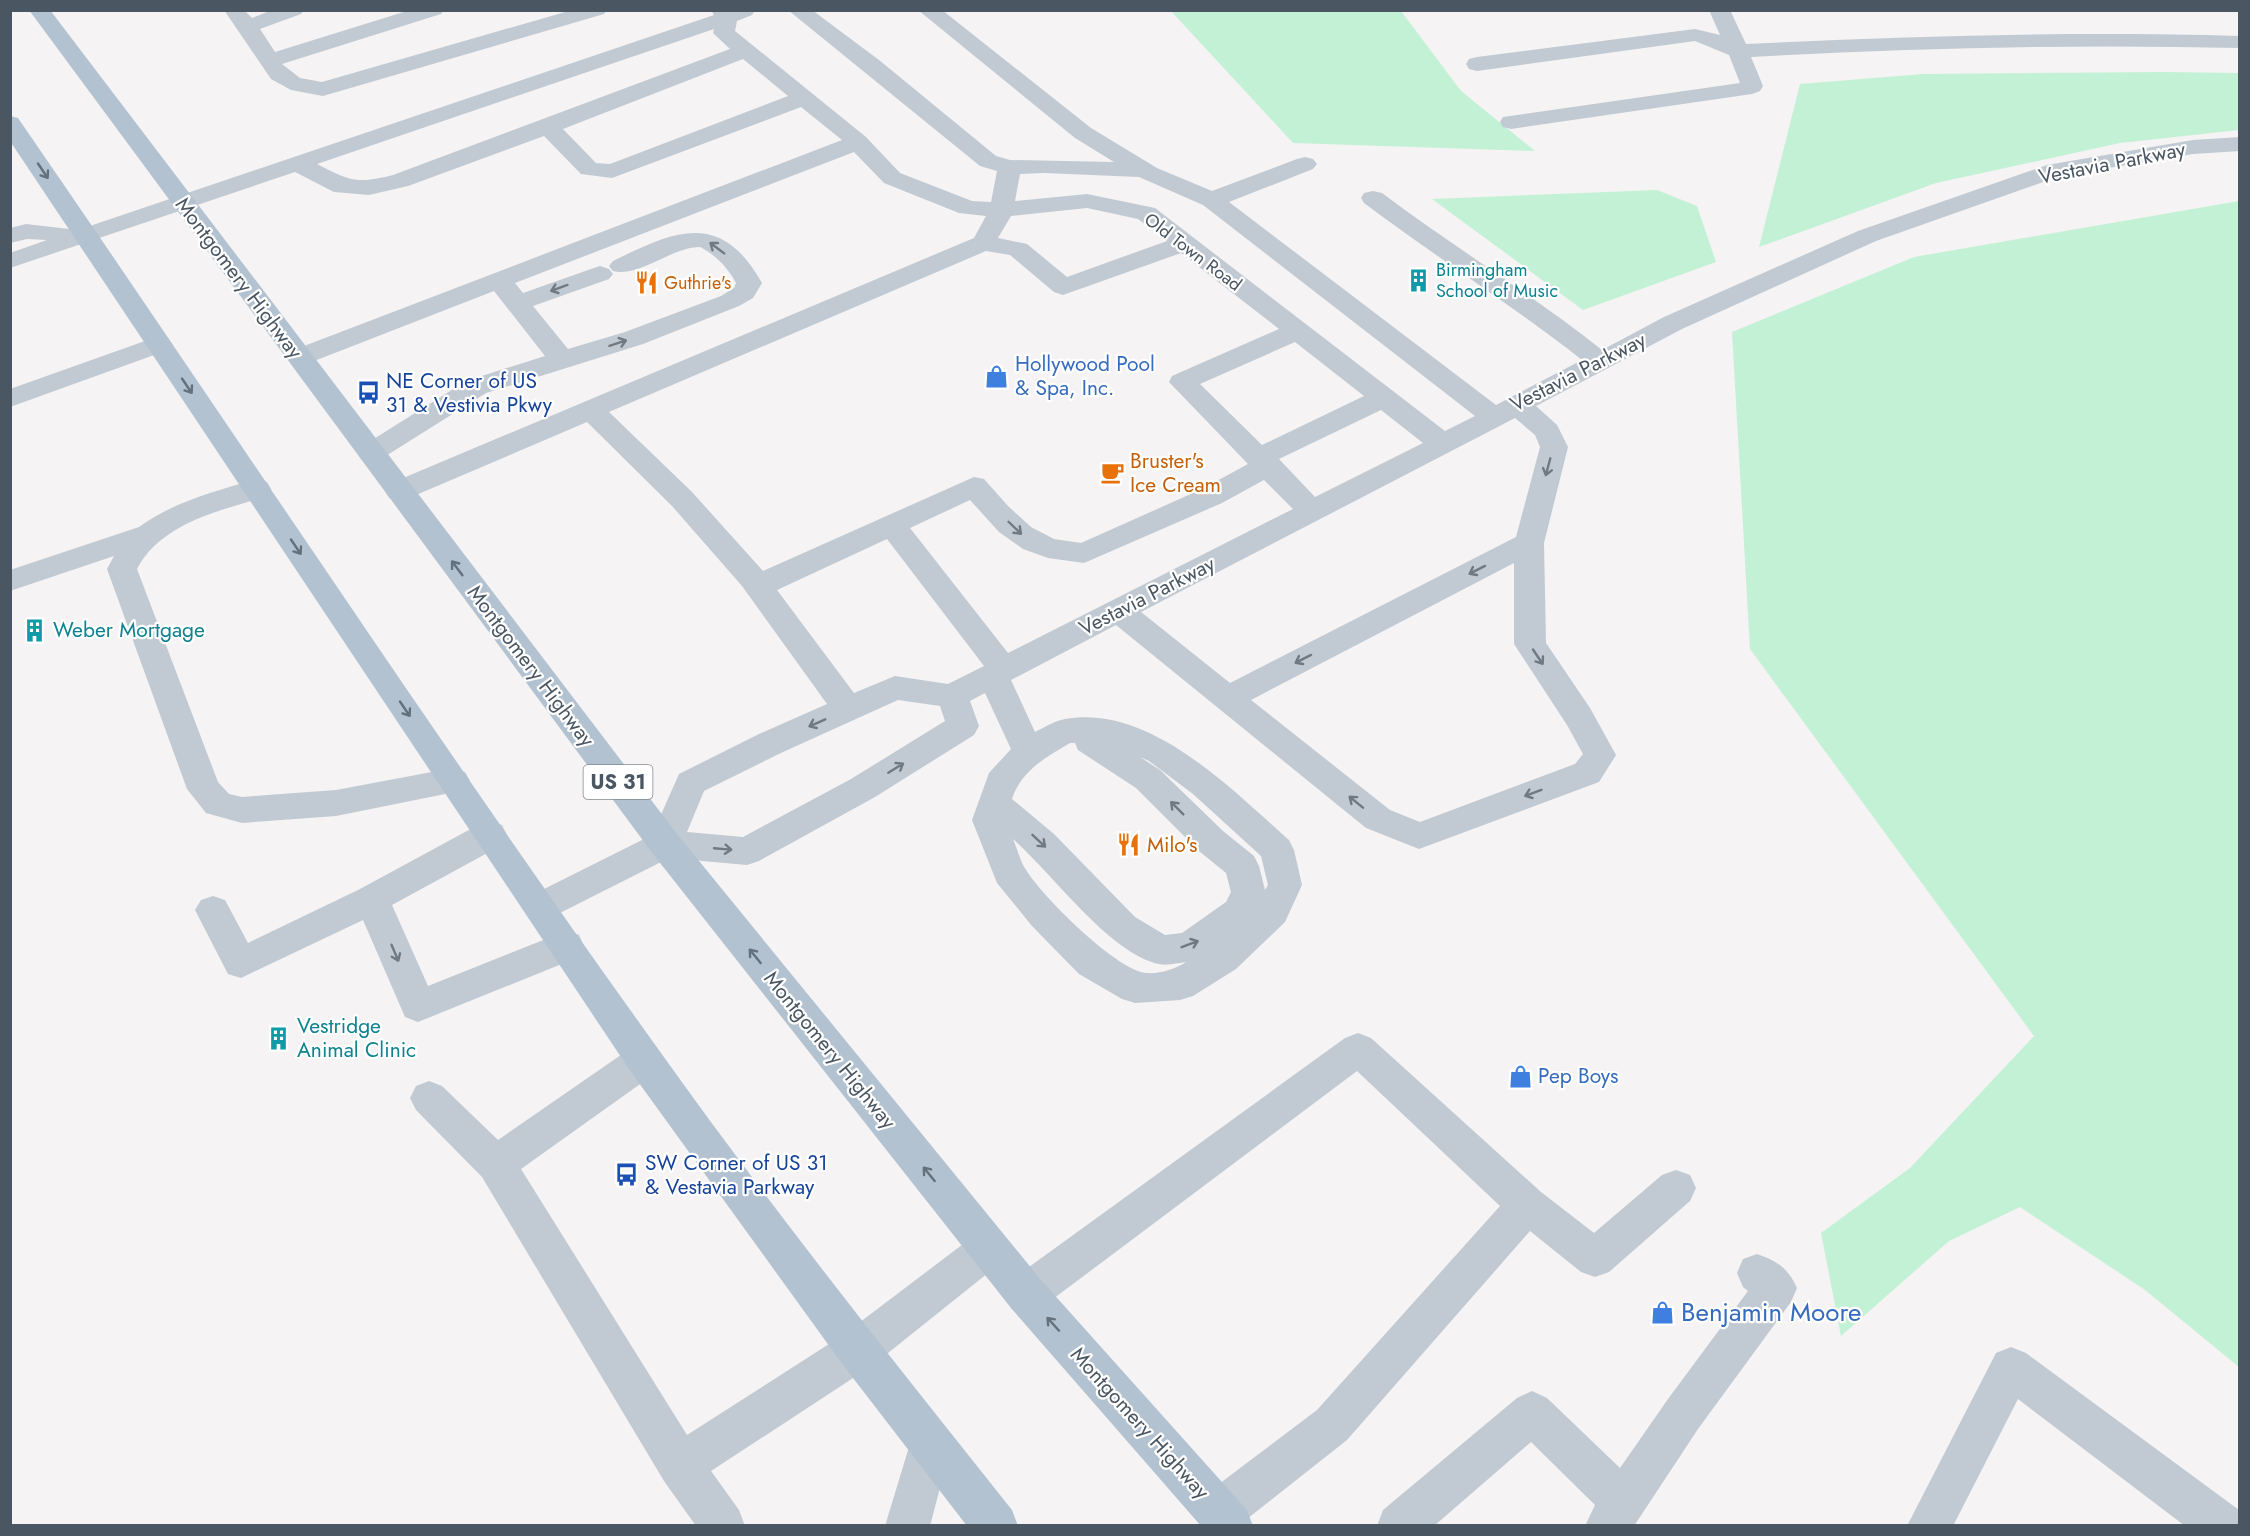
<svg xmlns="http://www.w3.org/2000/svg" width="2250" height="1536" viewBox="0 0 2250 1536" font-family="Jost,sans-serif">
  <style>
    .green { fill: #c3f1d5 }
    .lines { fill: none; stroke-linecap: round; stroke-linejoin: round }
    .minor { fill: #c1cad2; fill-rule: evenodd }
    .major { fill: #b3c2d1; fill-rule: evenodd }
    .oneway { stroke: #64717d }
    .oneway2 { stroke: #6e7983 }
    .labels { text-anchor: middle; stroke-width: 4.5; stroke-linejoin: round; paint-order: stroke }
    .far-street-label { font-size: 18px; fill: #4a5661; stroke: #fff }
    .far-culture-label { font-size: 18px; fill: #0d838f; stroke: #fff; text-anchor: start }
    .far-food-label { font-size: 18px; fill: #c56008; stroke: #fff; text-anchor: start }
    .shield { fill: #fff; stroke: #808990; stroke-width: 1.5 }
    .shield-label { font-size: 20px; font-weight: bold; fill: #4a5661 }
    .street-label { font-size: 21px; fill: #4a5661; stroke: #fff }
    .shop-label { font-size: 21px; fill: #366cbe; stroke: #fff; text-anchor: start }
    .transit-label { font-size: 21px; fill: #164399; stroke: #fff; text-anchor: start }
    .food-label { font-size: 21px; fill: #c56008; stroke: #fff; text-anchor: start }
    .culture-label { font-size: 21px; fill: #0d838f; stroke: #fff; text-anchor: start }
    .near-shop-label { font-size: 26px; fill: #366cbe; stroke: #fff; text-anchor: start }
  </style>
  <rect width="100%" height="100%" fill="#f5f3f3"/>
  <path class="green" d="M1171 11H1401L1461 91 1535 151 1293 143Z
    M2164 72 2239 73V130L2120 143 1936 183 1759 247 1800 84 1923 74Z
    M1657 190 1697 206 1716 262 1583 310 1432 199Z
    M2239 201V1367L2145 1290 2020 1207 1949 1241 1841 1336 1821 1233 1910 1168 2034 1036 1750 649 1732 332 1914 257Z"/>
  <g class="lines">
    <path class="minor" d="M224 10H244L252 18 272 10H304L301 14 260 29 275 52 410 10H444L441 14 282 64 300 78 322 82 572 10H607L604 14 323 96 291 90 271 79Z
      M711 10H755L752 15 737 21 735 31 866 137 900 173 972 201 991 202 997 171 980 166 788 10H812L879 60 996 156 1010 160 1114 162 1075 138 918 10H942L1091 128 1157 168 1212 191 1297 159 1305 157 1313 159 1317 164 1313 169 1229 202 1496 405 1582 360C1512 305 1436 257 1364 203L1361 198 1364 193 1373 191 1382 193C1454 247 1531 294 1602 350L1664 317 1858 231 2047 165 2193 140 2240 137V151L2193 154 2060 176 1876 241 1682 329 1536 406 1557 425 1568 447 1544 543 1546 643 1590 708 1616 755 1599 782 1419 849 1366 828 1116 625 1011 680 1035 732C1045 727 1054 721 1065 719 1150 704 1231 789 1289 840L1294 850 1302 885 1285 922 1236 969 1193 996 1180 1000 1135 1003 1122 999 1079 974 1032 926 997 883 972 820 989 773 1011 749 985 693 970 701 979 726 974 735 875 797 759 861 747 865 669 858 552 917 540 921 528 917 522 907 528 897 652 835 679 774 759 734 827 704 742 586 672 506 587 422 409 498 399 501 389 498 385 491 389 484 974 238 986 216 959 213 884 183 854 152 515 283 523 293 591 269 600 266 609 269 613 274 609 279 533 306 568 349 625 332 721 296 734 288 736 283C728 268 716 255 700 247 671 247 639 278 613 271L609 266 613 261C676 230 721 210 762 283L753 298 739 306 643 344 486 393 381 459 371 462 361 459 357 453 361 447 466 381 545 356 494 291 309 363 300 365 291 363 287 357 291 351 842 140 801 107 612 178 581 174 544 136 408 186 369 195 334 192 295 172 10 268V253L47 240 27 239 10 243V228L26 224 78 230 714 15ZM714 29 713 33 730 49 393 175C356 184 350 181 317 164ZM743 59 788 96 610 164 596 163 563 129ZM1044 173 1139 177 1203 205 1475 416 1445 431 1155 208 1087 194 1015 201 1020 174ZM1087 208 1138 219 1167 241 1067 277 1027 244 998 238 1011 216ZM986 251 1010 255 1054 292 1063 295 1181 253 1279 329 1172 376 1169 382 1248 464 1202 489 1081 543 1054 539 1031 527 1008 506 984 479 974 477 763 571 692 492 609 412ZM1295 342 1364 396 1262 445 1200 384ZM1381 410 1423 443 1315 497 1279 459ZM1515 418 1535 435 1540 447 1516 537 1230 683 1141 612ZM1264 480 1293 509 1008 653 910 528 970 500 999 532 1023 549 1048 558 1084 563 1222 503ZM887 539 984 666 948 684 895 676 854 693 777 590ZM1514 563V644L1567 725 1583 754 1575 764 1420 822 1390 810 1251 700ZM898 700 940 706 945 721 851 779 743 837 687 832 704 791 783 752ZM1070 743H1075L1078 750 1136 788 1199 851 1226 873 1231 892 1226 902 1182 933 1165 935 1135 917 1054 834 1012 799C1021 771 1046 757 1070 743ZM1140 757 1149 761 1193 794 1261 856 1268 885 1265 890 1259 866 1254 856 1223 831 1160 770ZM1013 839C1053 874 1109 953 1159 964 1167 966 1178 963 1186 962 1174 970 1152 977 1138 971 1107 960 1039 894 1023 865 1019 857 1017 848 1013 839Z
      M1709 10H1730L1746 44C1910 36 2075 31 2240 36V48C2077 44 1914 48 1751 57L1763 86 1760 91 1752 94 1511 129 1503 127 1500 122 1503 117 1740 83 1729 55 1695 41 1477 71 1469 69 1466 64 1469 59 1477 57 1695 29 1720 35Z
      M159 336 168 338 172 344 168 350 10 407V389Z
      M257 479 267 482 271 489 267 496C220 511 162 522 137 569L218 782 229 794 242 797 336 790 453 768 465 772 470 781 465 790 336 816 242 823 206 813 187 789 107 569 114 556 10 591V570L139 527C173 502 216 491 257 479Z
      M490 822 502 825 507 835 502 845 392 905 428 986 566 931 579 935 584 946 579 957 418 1022 405 1017 363 920 241 978 228 974 195 910 201 900 213 896 225 900 248 943 360 889 478 825Z
      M1358 1033 1371 1038 1541 1192 1594 1233 1662 1175 1676 1170 1690 1175 1696 1188 1690 1201 1609 1272 1595 1277 1581 1272 1530 1231 1347 1440 1238 1526H1202L1197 1512 1203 1496 1317 1410 1500 1206 1357 1071 1041 1308 1026 1314 1011 1308 1005 1294 1011 1280 1345 1038Z
      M644 1044 657 1048 663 1060 657 1072 521 1169 687 1435 843 1335 975 1235 989 1229 1003 1235 1009 1248 1003 1261 873 1365 711 1471 739 1510 745 1526H696L664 1481 482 1177 416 1110 410 1098 416 1086 429 1081 442 1086 498 1140 631 1048Z
      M1757 1254C1777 1261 1788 1268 1797 1288L1791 1302 1698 1429 1634 1526H1585L1595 1505 1531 1442 1434 1526H1377L1383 1510 1517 1398 1532 1391 1547 1398 1620 1468 1668 1399 1748 1291 1743 1287 1737 1273 1743 1259Z
      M2011 1347 2026 1353 2239 1510 2240 1526H2185L2018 1399 1953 1526H1907L1996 1353Z
      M930 1420 945 1427 952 1442 930 1526H885L915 1427Z"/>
    <path class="major" d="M29 10H50L677 834 1041 1280 1247 1510 1253 1526H1201L1011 1308 653 854Z
      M10 116 18 118C231 427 437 741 656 1046 769 1205 891 1358 1012 1510L1018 1526H967L843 1365 631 1072 10 141Z"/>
  </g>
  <defs><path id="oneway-shaft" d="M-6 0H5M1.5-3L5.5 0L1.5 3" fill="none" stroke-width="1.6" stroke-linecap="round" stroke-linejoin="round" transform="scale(1.5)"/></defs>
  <g class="oneway">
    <use href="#oneway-shaft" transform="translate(43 171) rotate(56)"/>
    <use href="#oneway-shaft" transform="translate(187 386) rotate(56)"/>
    <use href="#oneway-shaft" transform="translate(296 547) rotate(56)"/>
    <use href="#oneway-shaft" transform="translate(457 568) rotate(-127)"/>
    <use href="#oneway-shaft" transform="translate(405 709) rotate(56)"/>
    <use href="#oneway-shaft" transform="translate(755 956) rotate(-129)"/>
    <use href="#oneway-shaft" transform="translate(929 1174) rotate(-129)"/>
    <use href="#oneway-shaft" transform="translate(1053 1324) rotate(-132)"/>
  </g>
  <g class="oneway2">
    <use href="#oneway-shaft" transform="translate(717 248) rotate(-143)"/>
    <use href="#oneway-shaft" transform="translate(559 288) rotate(160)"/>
    <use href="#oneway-shaft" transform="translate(618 343) rotate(-18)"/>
    <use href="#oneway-shaft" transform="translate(1548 467) rotate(105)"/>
    <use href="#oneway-shaft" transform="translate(1015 528) rotate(44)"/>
    <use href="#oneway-shaft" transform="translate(1477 570) rotate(153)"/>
    <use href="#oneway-shaft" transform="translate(1538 657) rotate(56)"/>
    <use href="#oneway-shaft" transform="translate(1303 659) rotate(153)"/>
    <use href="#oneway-shaft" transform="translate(817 723) rotate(156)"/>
    <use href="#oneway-shaft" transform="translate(896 768) rotate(-32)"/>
    <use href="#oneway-shaft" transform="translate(1533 793) rotate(159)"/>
    <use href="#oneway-shaft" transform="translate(1356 802) rotate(-141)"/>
    <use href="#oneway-shaft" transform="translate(1177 808) rotate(-135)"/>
    <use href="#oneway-shaft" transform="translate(1039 841) rotate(43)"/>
    <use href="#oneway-shaft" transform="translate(723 849) rotate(5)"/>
    <use href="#oneway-shaft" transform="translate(1190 944) rotate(-21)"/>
    <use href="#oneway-shaft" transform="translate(395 953) rotate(67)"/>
  </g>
  <defs>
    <symbol id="building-bare" viewBox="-9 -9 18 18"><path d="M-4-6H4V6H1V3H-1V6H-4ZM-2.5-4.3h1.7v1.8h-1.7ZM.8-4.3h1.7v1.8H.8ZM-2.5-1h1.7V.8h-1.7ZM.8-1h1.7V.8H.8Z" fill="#0f9aa8" stroke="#fff" stroke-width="2.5" paint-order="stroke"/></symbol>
    <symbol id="restaurant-bare" viewBox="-9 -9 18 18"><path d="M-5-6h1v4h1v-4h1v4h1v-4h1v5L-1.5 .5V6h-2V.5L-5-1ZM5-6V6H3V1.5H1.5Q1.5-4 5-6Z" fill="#e8710a" stroke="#fff" stroke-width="2.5" paint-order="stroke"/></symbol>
    <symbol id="shop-bare" viewBox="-9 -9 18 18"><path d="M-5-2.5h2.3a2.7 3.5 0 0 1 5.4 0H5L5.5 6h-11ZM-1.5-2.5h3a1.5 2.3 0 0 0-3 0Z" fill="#3f7fe0" stroke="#fff" stroke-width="2.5" paint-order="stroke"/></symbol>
    <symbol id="bus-bare" viewBox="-9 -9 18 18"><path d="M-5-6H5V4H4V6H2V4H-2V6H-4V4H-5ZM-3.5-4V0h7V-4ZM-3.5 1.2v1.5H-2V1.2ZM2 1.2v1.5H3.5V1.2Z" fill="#1a4fb4" stroke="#fff" stroke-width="2.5" paint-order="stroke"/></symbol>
    <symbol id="cafe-bare" viewBox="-9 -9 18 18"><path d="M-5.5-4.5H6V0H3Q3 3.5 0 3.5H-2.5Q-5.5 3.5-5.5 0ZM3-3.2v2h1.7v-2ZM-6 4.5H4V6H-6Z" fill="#e8710a" stroke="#fff" stroke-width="2.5" paint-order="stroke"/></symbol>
  </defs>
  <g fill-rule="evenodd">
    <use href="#building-bare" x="1402" y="264" width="33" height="33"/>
    <use href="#restaurant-bare" x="630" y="266" width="33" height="33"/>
    <use href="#shop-bare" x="980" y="360" width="33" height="33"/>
    <use href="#bus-bare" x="352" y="376" width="33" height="33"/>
    <use href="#cafe-bare" x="1096" y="456" width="33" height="33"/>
    <use href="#building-bare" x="18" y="614" width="33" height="33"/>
    <use href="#restaurant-bare" x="1112" y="828" width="33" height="33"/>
    <use href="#building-bare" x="262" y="1022" width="33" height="33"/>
    <use href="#shop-bare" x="1504" y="1060" width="33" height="33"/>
    <use href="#bus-bare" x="610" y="1158" width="33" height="33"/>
    <use href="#shop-bare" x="1646" y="1296" width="33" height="33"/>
  </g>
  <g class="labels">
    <g class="far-street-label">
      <text transform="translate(1193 252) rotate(37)" y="6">Old Town Road</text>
    </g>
    <g class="far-culture-label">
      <text x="1436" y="276">Birmingham<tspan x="1436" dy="21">School of Music</tspan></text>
    </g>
    <g class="far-food-label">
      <text x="664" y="289">Guthrie's</text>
    </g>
    <rect class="shield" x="583.5" y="765" width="69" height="34" rx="4.5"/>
    <g class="shield-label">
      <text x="618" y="789">US 31</text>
    </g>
    <g class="street-label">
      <text transform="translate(2112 163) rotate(-11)" y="7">Vestavia Parkway</text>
      <text transform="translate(239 278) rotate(53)" y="7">Montgomery Highway</text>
      <text transform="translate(1578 372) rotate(-27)" y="7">Vestavia Parkway</text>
      <text transform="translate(1147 596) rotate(-27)" y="7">Vestavia Parkway</text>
      <text transform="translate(531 666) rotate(53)" y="7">Montgomery Highway</text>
      <text transform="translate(830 1050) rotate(51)" y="7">Montgomery Highway</text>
      <text transform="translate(1140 1423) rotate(48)" y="7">Montgomery Highway</text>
    </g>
    <g class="shop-label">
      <text x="1015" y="371">Hollywood Pool<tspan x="1015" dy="24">&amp; Spa, Inc.</tspan></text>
      <text x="1538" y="1083">Pep Boys</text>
    </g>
    <g class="transit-label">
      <text x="386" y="388">NE Corner of US<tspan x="386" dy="24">31 &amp; Vestivia Pkwy</tspan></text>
      <text x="645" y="1170">SW Corner of US 31<tspan x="645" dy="24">&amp; Vestavia Parkway</tspan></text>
    </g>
    <g class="food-label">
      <text x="1130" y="468">Bruster's<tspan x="1130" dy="24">Ice Cream</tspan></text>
      <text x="1147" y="852">Milo's</text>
    </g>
    <g class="culture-label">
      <text x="53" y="637">Weber Mortgage</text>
      <text x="297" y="1033">Vestridge<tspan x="297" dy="24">Animal Clinic</tspan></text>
    </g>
    <g class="near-shop-label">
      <text x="1681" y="1321">Benjamin Moore</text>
    </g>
  </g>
  <rect width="2250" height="1536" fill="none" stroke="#4a5661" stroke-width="24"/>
</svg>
